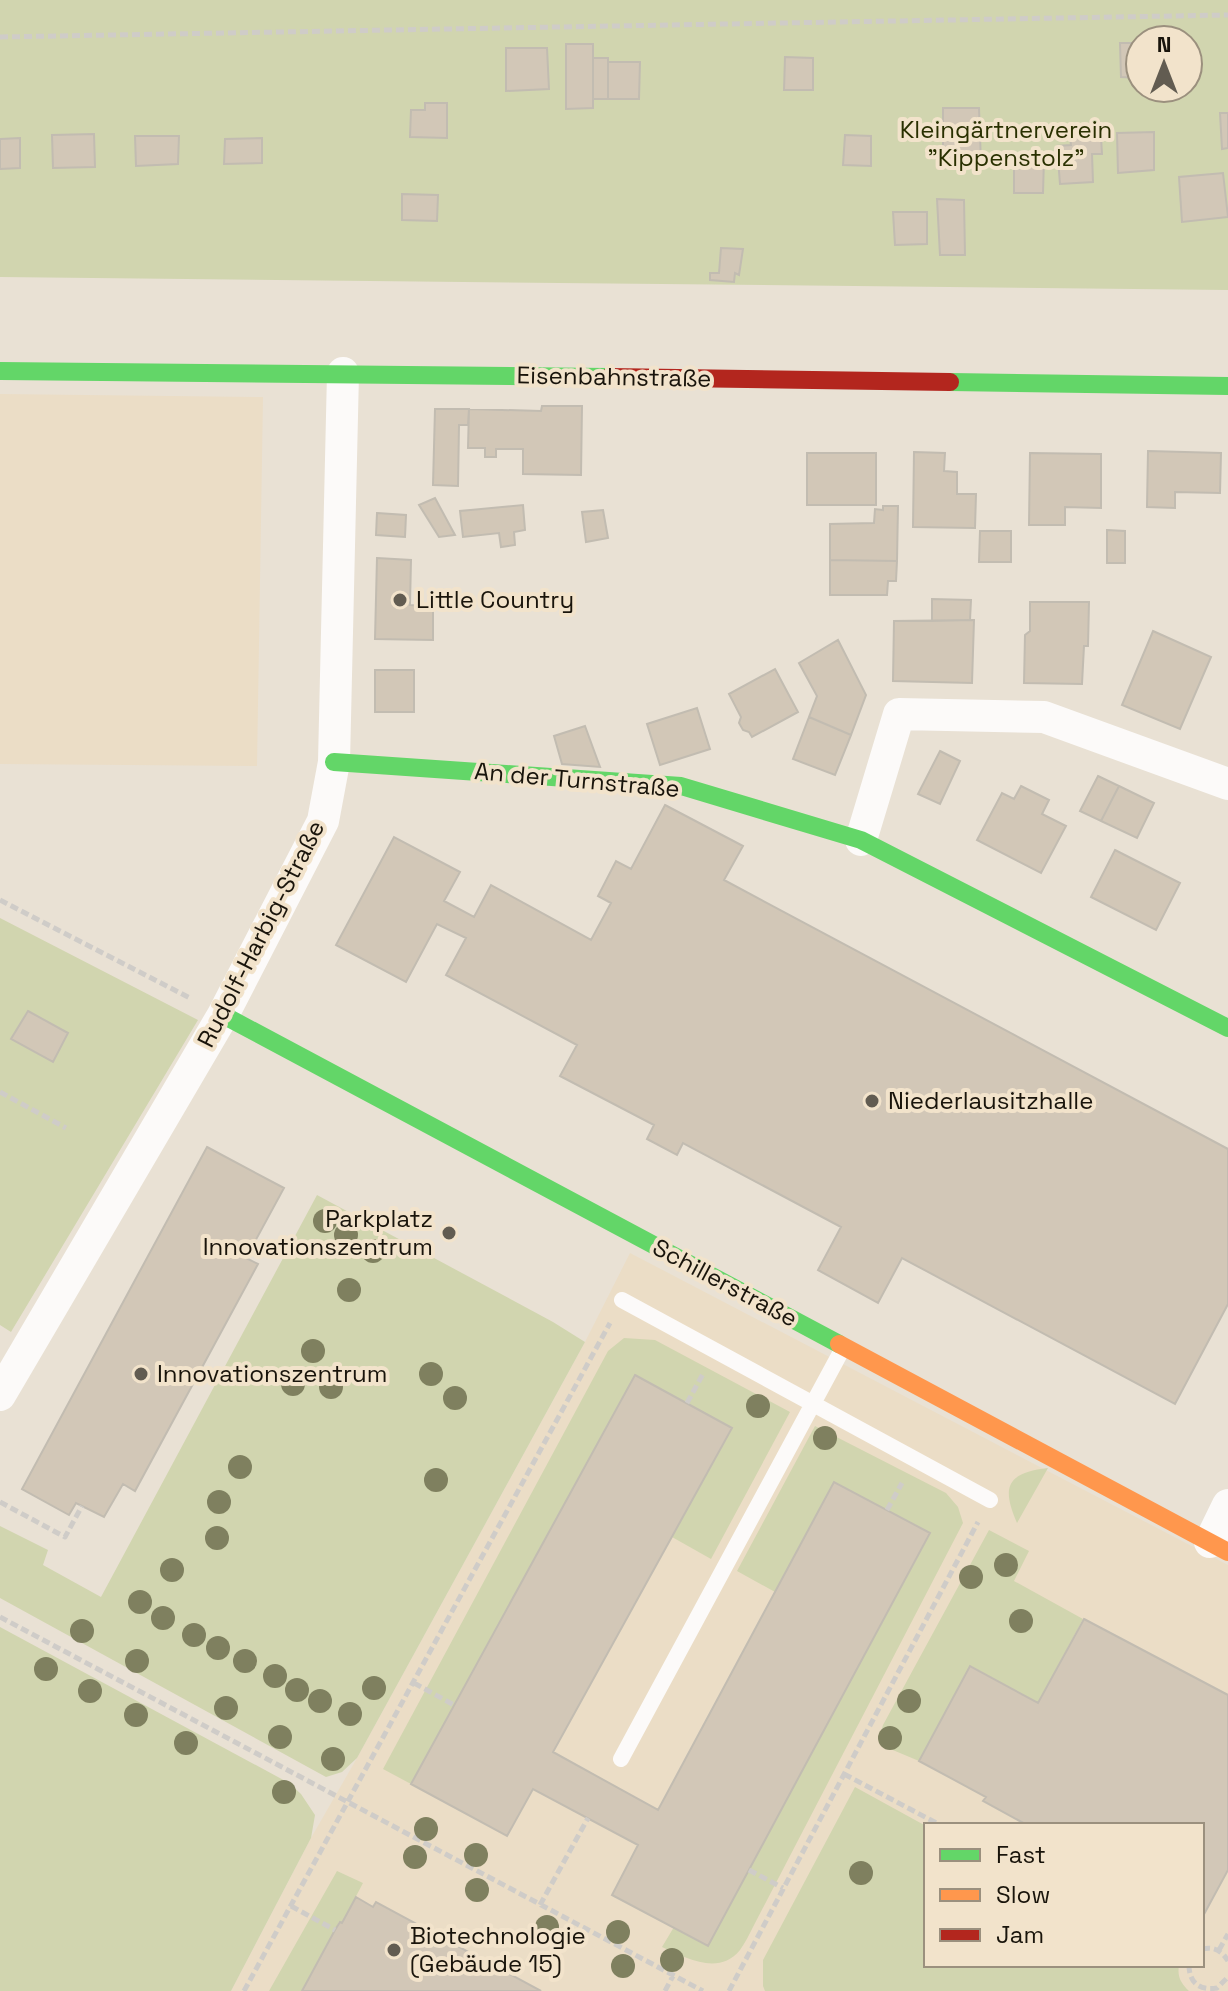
<svg xmlns="http://www.w3.org/2000/svg" width="1228" height="1991" viewBox="0 0 1228 1991" font-family="'Space Grotesk',sans-serif">
  <style>
    .built { fill: #ebddc6; fill-rule: evenodd }
    .green { fill: #d1d5af; fill-rule: evenodd }
    .building { fill: #d2c7b7; stroke: #c2bcb1; stroke-width: 2 }
    .lines { fill: none; stroke-linecap: round; stroke-linejoin: round }
    .path { stroke: #cfccc8; stroke-width: 5; stroke-dasharray: 8 4; stroke-linecap: butt }
    .lane { stroke: #fcfaf9; stroke-width: 16 }
    .street { stroke: #fcfaf9; stroke-width: 32 }
    .fast { stroke: #63d668; stroke-width: 18 }
    .slow { stroke: #ff974d; stroke-width: 18 }
    .jam { stroke: #b3261e; stroke-width: 18 }
    .tree { fill: #7f805f }
    .poi-dot { fill: #625c51; stroke: #f2e3cb; stroke-width: 3 }
    .labels { text-anchor: middle; stroke-width: 8; stroke-linejoin: round; paint-order: stroke }
    .park-label { font-size: 24px; fill: #293000; stroke: #f2e3cb }
    .street-label { font-size: 24px; fill: #19140b; stroke: #f2e3cb }
    .poi-label { font-size: 24px; fill: #19140b; stroke: #f2e3cb; text-anchor: start }
  </style>
  <rect width="100%" height="100%" fill="#e9e1d4"/>
  <path class="built" d="M0 394 263 397 257 766 0 764Z
    M630 1253 1228 1565V1991H231L311 1838 357 1758 585 1342ZM926 1825H1202V1965H926Z"/>
  <path class="green" d="M0 0H1228V290L0 277ZM1140 40H1188V88H1140Z
    M0 918 198 1020 11 1332 0 1325Z
    M317 1195 553 1322 585 1342 357 1758 342 1772 326 1777 0 1598V1526L48 1550 43 1565 101 1597Z
    M624 1338 655 1340 790 1412 711 1559 672 1537 732 1428 635 1375 411 1784 383 1769 608 1351Z
    M815 1426 946 1493 958 1507 963 1523 753 1927C749 1935 745 1943 740 1950 719 1976 686 1958 662 1947L674 1927 708 1945 930 1534 834 1483 775 1592 737 1571Z
    M1048 1468 1017 1523C1001 1486 1007 1473 1048 1468Z
    M989 1530 1029 1551 1014 1581 1083 1619 1038 1703 971 1666 919 1761 888 1748 880 1735 883 1725Z
    M0 1627 289 1783 301 1794 315 1815 311 1838 231 1991H0Z
    M855 1787 926 1826V1965H1179C1177 1977 1181 1983 1189 1991H765L763 1986V1960Z
    M337 1871 363 1883 342 1923 339 1922 302 1991H269Z"/>
  <path class="building" d="M1120 43H1140V78L1121 77Z
    M566 44H593V108L566 109Z
    M506 48H547L549 89 506 91Z
    M785 57 813 58V90H784Z
    M593 58H608V99H593Z
    M608 62H640L639 99H608Z
    M425 103H447V138L410 137 411 110H425Z
    M943 108H979L981 163H943Z
    M1220 113H1228V148L1222 149Z
    M1154 132V170L1118 173 1117 133Z
    M94 134 95 167 53 168 52 135Z
    M845 135 871 136V166L843 165Z
    M135 136H179L178 164 136 166Z
    M1101 137 1102 154H1092L1093 182 1060 184 1057 146 1071 145 1070 138Z
    M20 138V168L0 169V139Z
    M262 138V163L224 164 225 139Z
    M1044 158 1043 193H1014V159Z
    M1223 173 1228 217 1182 222 1179 177Z
    M402 194 438 195 437 221 402 220Z
    M937 199 964 200 965 255H940Z
    M893 212H927V244L895 245Z
    M721 248 743 249 739 275 735 273 734 282 710 280V273H719Z
    M542 406H582L581 475 523 474V449H496V457H485V448H468L469 409 541 411Z
    M435 409H469L468 425H459L458 486 433 485Z
    M1148 451 1221 453 1220 493 1175 492V508L1147 507Z
    M914 452 945 453 944 471 957 472V494H976L975 528 913 527Z
    M807 453H876V505H807Z
    M1030 453 1101 454V508L1065 507V525H1029Z
    M435 498 455 535 439 537 419 505Z
    M523 505 525 530 514 532 515 545 501 547 499 533 463 537 460 511Z
    M883 506H898L897 561 830 560V524L874 523 875 509 883 510Z
    M603 510 608 538 586 542 582 512Z
    M377 513 406 515 405 537 376 535Z
    M1107 530 1125 531V563H1107Z
    M980 531H1011V562H979Z
    M377 558 411 560 410 605 433 606V640L375 639Z
    M830 560 897 561 896 581H888L887 595H830Z
    M932 599 971 600 970 620 932 621Z
    M1030 602H1089L1088 646H1084L1082 684 1024 683 1025 635 1030 631Z
    M974 620 972 683 893 681 894 621Z
    M1153 631 1211 657 1180 729 1122 705Z
    M838 640 866 695 851 735 809 717 817 696 799 663Z
    M775 669 798 712 752 737 749 732 743 730 739 723 741 717 729 694Z
    M375 670H414V712H375Z
    M697 708 710 749 660 765 647 724Z
    M809 717 851 735 835 775 793 759Z
    M585 726 600 767 562 764 554 736Z
    M940 751 960 761 940 804 918 794Z
    M1098 776 1119 786 1101 821 1080 811Z
    M1021 786 1049 800 1042 814 1066 826 1041 873 977 840 1002 793 1014 799Z
    M1119 786 1154 803 1137 838 1101 821Z
    M665 805 743 846 724 880 1228 1149V1304L1175 1404 902 1258 878 1303 818 1270 841 1227 683 1143 677 1155 647 1139 654 1125 560 1076 577 1045 446 975 466 938 437 924 406 982 336 945 394 837 460 872 444 901 474 917 491 885 591 940 611 903 598 896 616 861 631 869Z
    M1115 850 1180 883 1156 930 1091 897Z
    M28 1011 68 1033 53 1062 11 1039Z
    M207 1147 284 1188 246 1258 258 1264 135 1491 123 1484 104 1517 76 1503 69 1515 22 1489Z
    M635 1375 732 1428 553 1752 658 1810 834 1482 930 1533 708 1946 612 1895 638 1845 533 1789 507 1836 411 1784Z
    M1084 1619 1228 1695V1870L1202 1918V1825H1027L983 1801 986 1797 919 1761 970 1666 1038 1703Z
    M356 1897 373 1907 376 1902 541 1991H302L335 1930 340 1922 342 1923Z"/>
  <g class="lines">
    <path class="path" d="M0 37 1228 15
      M0 900 190 998
      M0 1092 66 1128
      M687 1403 704 1372
      M0 1502 65 1537 82 1506
      M887 1510 902 1483
      M0 1617 703 1991
      M414 1683 454 1705
      M844 1774 940 1825
      M749 1870 783 1888
      M540 1905 588 1818
      M291 1906 335 1930
      M1202 1949C1214 1946 1222 1951 1228 1961
      M1219 1950 1228 1934
      M1189 1965C1189 1983 1200 1991 1217 1988L1228 1977
      M244 1991 610 1323
      M665 1991 673 1976
      M729 1991 978 1522"/>
    <path class="lane" d="M622 1300 990 1500
      M621 1759 843 1348"/>
    <path class="street" d="M861 840 899 714 1044 717 1228 784
      M0 1395 223 1015 323 821 334 762 343 373
      M1210 1542 1228 1505"/>
    <path class="fast" d="M0 371 609 377
      M950 382 1228 386
      M334 762 681 786 861 840 1228 1028
      M223 1015 839 1344"/>
    <path class="slow" d="M839 1344 1228 1552"/>
    <path class="jam" d="M609 377 950 382"/>
  </g>
  <g class="tree">
    <circle cx="325" cy="1221" r="12"/>
    <circle cx="346" cy="1235" r="12"/>
    <circle cx="373" cy="1251" r="12"/>
    <circle cx="349" cy="1290" r="12"/>
    <circle cx="313" cy="1351" r="12"/>
    <circle cx="431" cy="1374" r="12"/>
    <circle cx="293" cy="1384" r="12"/>
    <circle cx="331" cy="1387" r="12"/>
    <circle cx="455" cy="1398" r="12"/>
    <circle cx="758" cy="1406" r="12"/>
    <circle cx="825" cy="1438" r="12"/>
    <circle cx="240" cy="1467" r="12"/>
    <circle cx="436" cy="1480" r="12"/>
    <circle cx="219" cy="1502" r="12"/>
    <circle cx="217" cy="1538" r="12"/>
    <circle cx="1006" cy="1565" r="12"/>
    <circle cx="172" cy="1570" r="12"/>
    <circle cx="971" cy="1577" r="12"/>
    <circle cx="140" cy="1602" r="12"/>
    <circle cx="163" cy="1618" r="12"/>
    <circle cx="1021" cy="1621" r="12"/>
    <circle cx="82" cy="1631" r="12"/>
    <circle cx="194" cy="1635" r="12"/>
    <circle cx="218" cy="1648" r="12"/>
    <circle cx="137" cy="1661" r="12"/>
    <circle cx="245" cy="1661" r="12"/>
    <circle cx="46" cy="1669" r="12"/>
    <circle cx="275" cy="1676" r="12"/>
    <circle cx="374" cy="1688" r="12"/>
    <circle cx="297" cy="1690" r="12"/>
    <circle cx="90" cy="1691" r="12"/>
    <circle cx="320" cy="1701" r="12"/>
    <circle cx="909" cy="1701" r="12"/>
    <circle cx="226" cy="1708" r="12"/>
    <circle cx="350" cy="1714" r="12"/>
    <circle cx="136" cy="1715" r="12"/>
    <circle cx="280" cy="1737" r="12"/>
    <circle cx="890" cy="1738" r="12"/>
    <circle cx="186" cy="1743" r="12"/>
    <circle cx="333" cy="1759" r="12"/>
    <circle cx="284" cy="1792" r="12"/>
    <circle cx="426" cy="1829" r="12"/>
    <circle cx="476" cy="1855" r="12"/>
    <circle cx="415" cy="1857" r="12"/>
    <circle cx="861" cy="1873" r="12"/>
    <circle cx="477" cy="1890" r="12"/>
    <circle cx="547" cy="1927" r="12"/>
    <circle cx="618" cy="1932" r="12"/>
    <circle cx="672" cy="1960" r="12"/>
    <circle cx="623" cy="1966" r="12"/>
  </g>
  <g class="poi-dot">
    <circle cx="400" cy="600" r="8"/>
    <circle cx="872" cy="1101" r="8"/>
    <circle cx="449" cy="1233" r="8"/>
    <circle cx="141" cy="1374" r="8"/>
    <circle cx="394" cy="1950" r="8"/>
  </g>
  <g class="labels">
    <g class="park-label">
      <text x="1006" y="138">Kleingärtnerverein<tspan x="1006" dy="28">"Kippenstolz"</tspan></text>
    </g>
    <g class="street-label">
      <text transform="translate(614 377) rotate(1)" y="8">Eisenbahnstraße</text>
      <text transform="translate(577 780) rotate(5)" y="8">An der Turnstraße</text>
      <text transform="translate(261 934) rotate(-63)" y="8">Rudolf-Harbig-Straße</text>
      <text transform="translate(725 1283) rotate(28)" y="8">Schillerstraße</text>
    </g>
    <g class="poi-label">
      <text x="416" y="608">Little Country</text>
      <text x="888" y="1109">Niederlausitzhalle</text>
      <text x="433" y="1227" text-anchor="end">Parkplatz<tspan x="433" dy="28">Innovationszentrum</tspan></text>
      <text x="157" y="1382">Innovationszentrum</text>
      <text x="410" y="1944">Biotechnologie<tspan x="410" dy="28">(Gebäude 15)</tspan></text>
    </g>
  </g>
  <rect x="924" y="1823" width="280" height="144" fill="#f2e3cb" stroke="#9b907e" stroke-width="2"/>
  <rect x="940" y="1849" width="40" height="12" fill="#63d668" stroke="#9b907e" stroke-width="2"/>
  <text x="996" y="1863" font-size="24" fill="#19140b">Fast</text>
  <rect x="940" y="1889" width="40" height="12" fill="#ff974d" stroke="#9b907e" stroke-width="2"/>
  <text x="996" y="1903" font-size="24" fill="#19140b">Slow</text>
  <rect x="940" y="1929" width="40" height="12" fill="#b3261e" stroke="#9b907e" stroke-width="2"/>
  <text x="996" y="1943" font-size="24" fill="#19140b">Jam</text>
  <g transform="translate(1164 64)"><circle r="38" fill="#f2e3cb" stroke="#9b907e" stroke-width="2"/>
  <path d="M0-6L14 30L0 20L-14 30Z" fill="#625c51"/>
  <text y="-12" font-size="22" font-weight="bold" text-anchor="middle" fill="#19140b">N</text>
  </g>
</svg>
